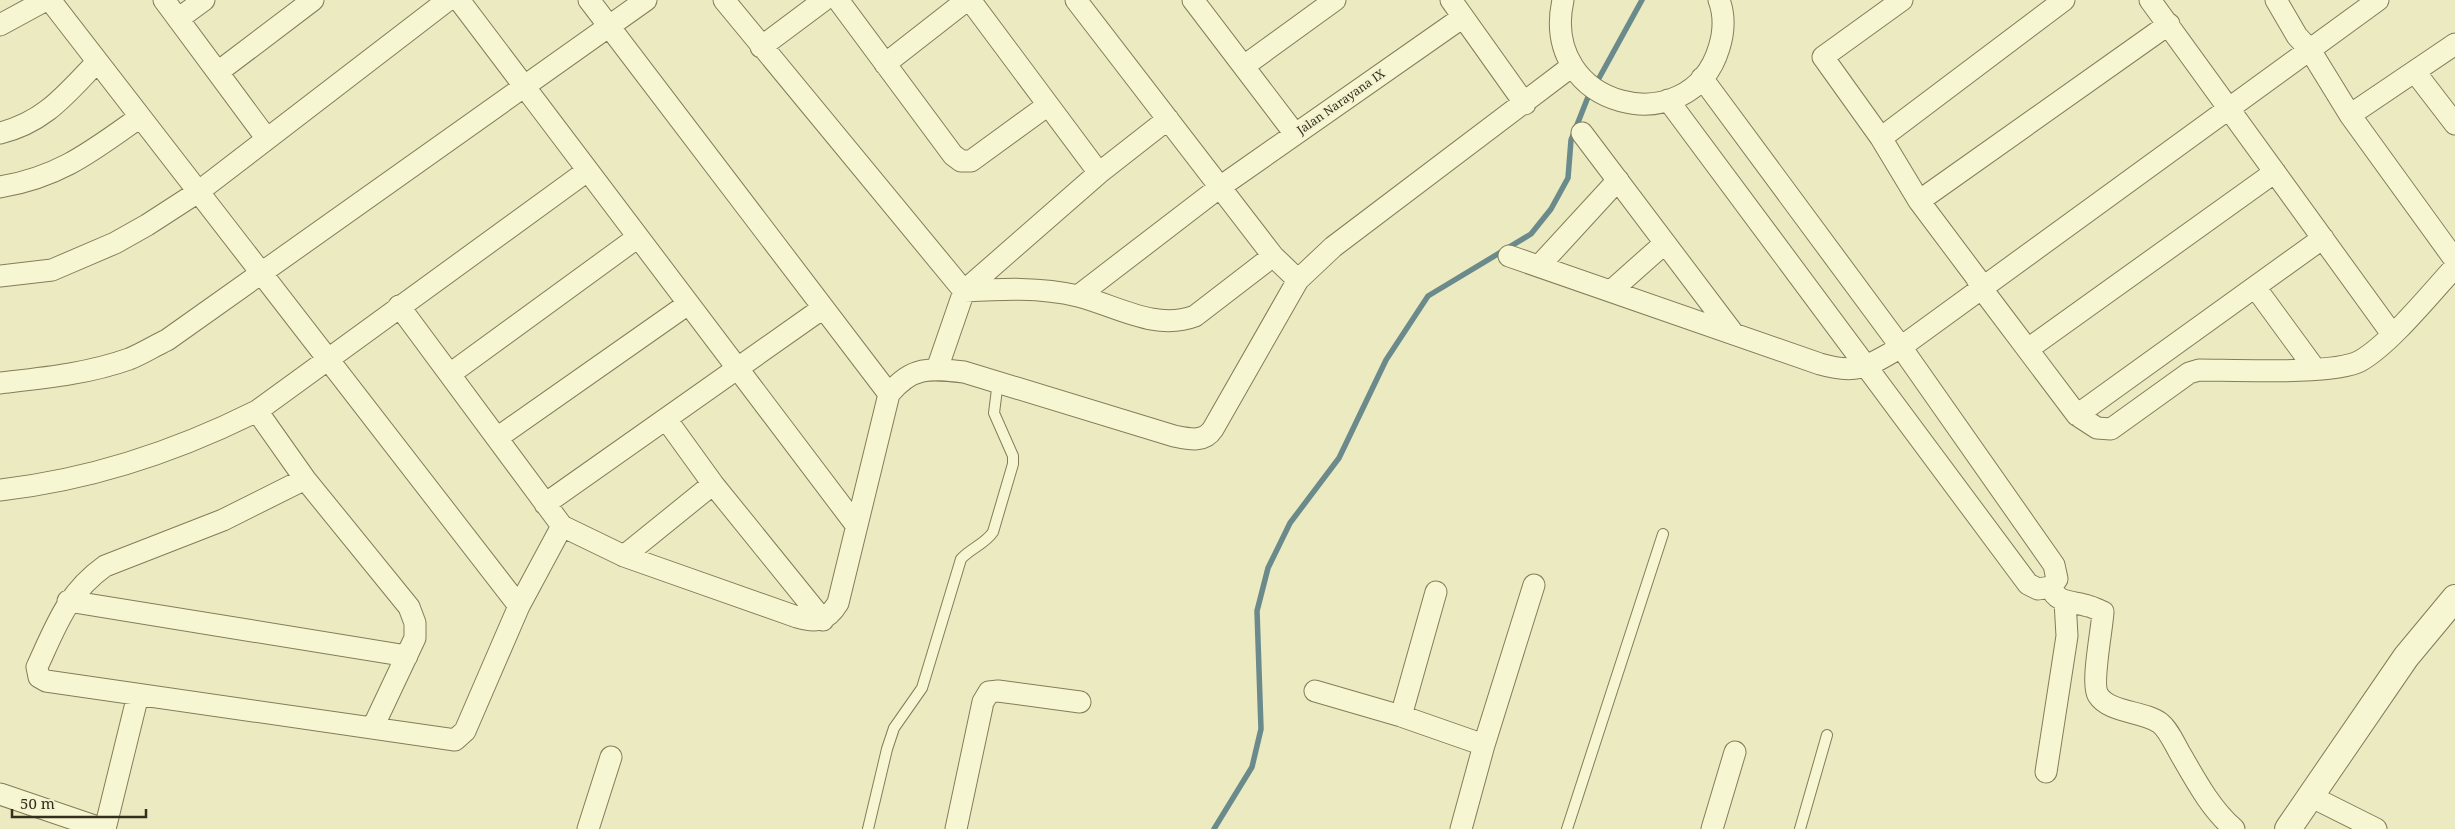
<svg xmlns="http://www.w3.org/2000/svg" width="2455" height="829" viewBox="0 0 2455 829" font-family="'Noto Serif',serif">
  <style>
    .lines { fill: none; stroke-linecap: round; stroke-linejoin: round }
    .stream { stroke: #6b8a8b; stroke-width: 5.5 }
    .service-casing { stroke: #847c59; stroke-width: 12 }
    .minor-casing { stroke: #847c59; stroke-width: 23 }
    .tertiary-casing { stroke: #847c59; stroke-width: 28 }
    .service { stroke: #f7f6d3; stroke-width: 10 }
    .minor { stroke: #f7f6d3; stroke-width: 21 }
    .tertiary { stroke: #f7f6d3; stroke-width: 26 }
    .labels { text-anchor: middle; stroke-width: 4; stroke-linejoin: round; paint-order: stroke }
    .street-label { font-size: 12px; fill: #342f1d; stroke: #f3f3d0 }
  </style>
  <rect width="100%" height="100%" fill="#ebeac1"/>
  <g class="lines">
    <path class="stream" d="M1598 80 1642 0
      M1214 829 1252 767 1261 729 1257 611 1268 568 1290 523 1339 458 1386 360 1428 296 1531 234 1551 209 1568 178 1571 140 1588 97"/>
    <defs>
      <path id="service" d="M868 829 887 749 894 728 922 688 961 559C971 548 985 544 993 532L1013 464V456L994 413 998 381
        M1567 829 1663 534
        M1800 829 1827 735"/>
      <path id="minor" d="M50 0 519 606
        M164 0 267 139
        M459 0 856 525
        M589 0 889 394
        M724 0 964 291
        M838 0 953 155 961 161H971L1048 105
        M970 0 1099 173
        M1076 0 1273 256 1298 280
        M1193 0 1295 134
        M1451 0 1525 104
        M1563 0C1539 109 1690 144 1719 48 1724 32 1725 16 1719 0
        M1902 0 1823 57 1881 138 1919 201 1976 277 1982 289 2077 415 2097 428 2111 429 2189 373 2199 370C2232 370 2335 375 2360 361 2390 344 2430 294 2455 267
        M2150 0 2392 334
        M2276 0 2297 36 2310 50 2350 115 2455 260
        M178 19 204 0
        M0 25 46 0
        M761 47 824 0
        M885 64 967 0
        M1244 66 1335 0
        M218 72 313 0
        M2415 72 2455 124
        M1668 100 2028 584 2038 589 2051 587 2057 579 2054 565 1901 347 1702 78
        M2350 115 2455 44
        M0 133C45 122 66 94 97 62
        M1582 133 1733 333
        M1881 138 2064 0
        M0 187C60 177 92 151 140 117
        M1919 201 2169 24
        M1509 256 1820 364C1858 375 1868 366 1901 347L2378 0
        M1539 266 1618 180
        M0 276 52 270 115 243 147 225 198 192 448 0
        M2255 287 2315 369
        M964 291C1002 289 1040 287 1078 296 1117 306 1155 331 1195 316L1273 256
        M1611 291 1665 243
        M1078 296 1220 187 1463 17
        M399 306 562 526 624 556 797 617C817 623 827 621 838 603L889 394C912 366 930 368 964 372L1174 436C1189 439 1204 443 1213 429L1298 280 1333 247 1572 66
        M2028 349 2275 172
        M937 369 964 291 1099 173 1168 119
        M450 374 638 237
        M0 383C43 378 87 374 129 359 142 354 154 346 167 340L646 0
        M257 411 305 479 409 607 415 623V638L373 727
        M2077 415 2323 238
        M666 419 713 484 823 620
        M497 438 688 304
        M305 479 223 520 105 566C67 593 56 626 37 667L39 677 46 681 455 740 465 731 519 606 562 526
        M0 490C89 480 177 451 257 411L587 171
        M545 504 823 308
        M624 556 713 484
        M2051 587C2056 604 2074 601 2088 606 2093 607 2098 610 2103 612 2102 630 2091 683 2098 695 2109 713 2144 711 2160 723 2169 730 2175 745 2181 755 2196 781 2211 809 2234 829
        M68 601 407 656
        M1315 691 1401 716 1484 745
        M1401 716 1436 592
        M2046 772 2067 636 2065 601
        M0 794 103 829
        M2310 796 2376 829
        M105 829 138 695
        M588 829 611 757
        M956 829 983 702 989 692 998 691 1080 702
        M1461 829 1484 745 1534 585
        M1712 829 1735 752"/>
      <path id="tertiary" d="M2288 829 2406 657 2455 598"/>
    </defs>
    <use href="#service" class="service-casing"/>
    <use href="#minor" class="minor-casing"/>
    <use href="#tertiary" class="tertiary-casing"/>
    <use href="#service" class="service"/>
    <use href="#minor" class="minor"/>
    <use href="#tertiary" class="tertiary"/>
  </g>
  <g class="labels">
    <g class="street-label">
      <text transform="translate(1341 102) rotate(-35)" y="4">Jalan Narayana IX</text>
    </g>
  </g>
  <path d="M12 809v8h134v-8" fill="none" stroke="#342f1d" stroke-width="2.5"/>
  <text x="20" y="809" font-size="15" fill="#342f1d" stroke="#f3f3d0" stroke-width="4" paint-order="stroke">50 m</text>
</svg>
